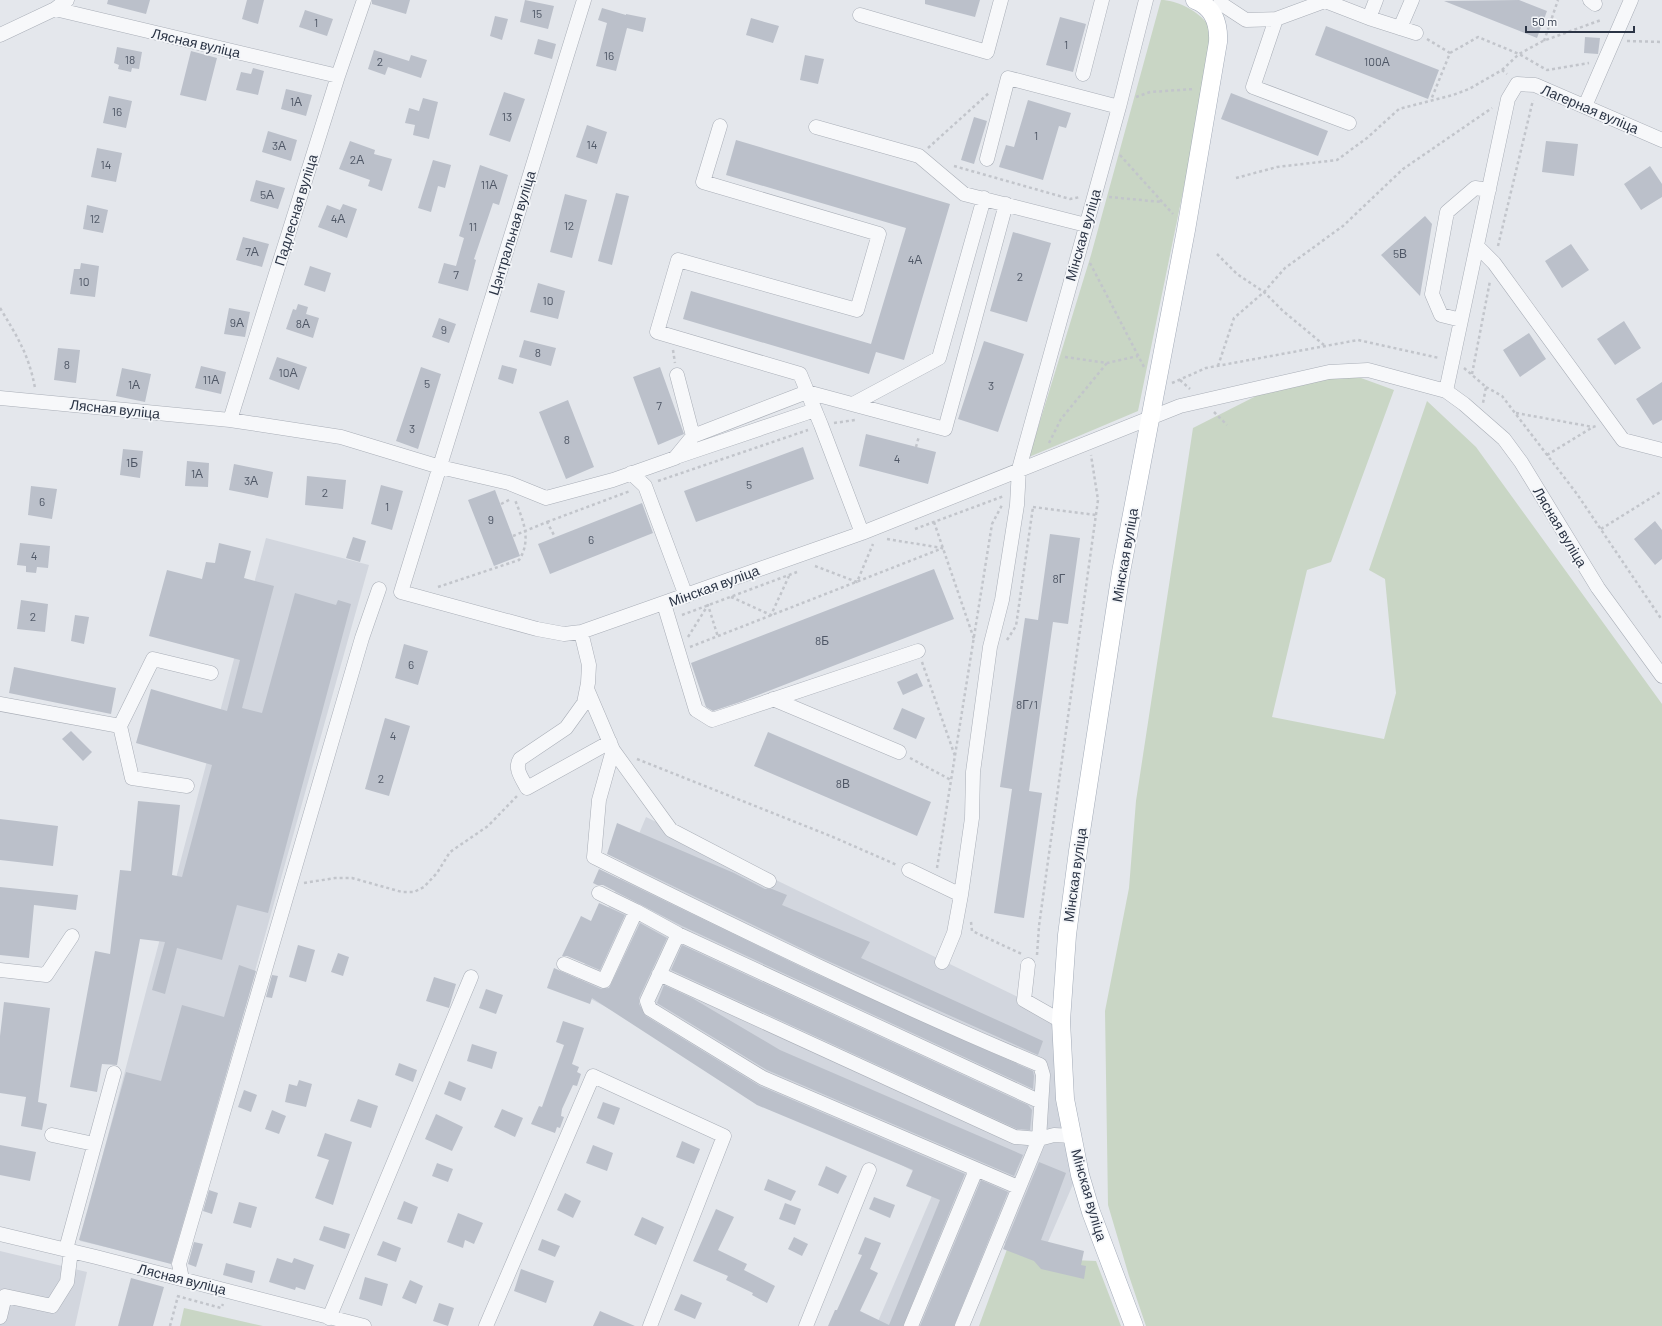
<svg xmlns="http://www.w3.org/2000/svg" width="1662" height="1326" viewBox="0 0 1662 1326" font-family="Barlow,sans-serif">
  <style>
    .built { fill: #d2d6de }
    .green { fill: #c9d6c5 }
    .building { fill: #bbc0ca }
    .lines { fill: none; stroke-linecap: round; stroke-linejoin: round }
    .minor-casing { stroke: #a9aeb7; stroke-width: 15 }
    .major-casing { stroke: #a3abb8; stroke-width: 19 }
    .path { stroke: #c2c5cb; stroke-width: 2.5; stroke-dasharray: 3 3; stroke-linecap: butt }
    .minor { stroke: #f7f8fa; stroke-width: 14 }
    .major { stroke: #fff; stroke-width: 18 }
    .labels { text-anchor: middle; stroke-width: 3.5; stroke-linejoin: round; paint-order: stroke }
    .number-label { font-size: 12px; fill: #4f5766 }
    .street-label { font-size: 14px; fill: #2b3445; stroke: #f4f6f9 }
  </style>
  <rect width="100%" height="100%" fill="#e4e7ec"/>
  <path class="built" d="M266 538 369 565 173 1263 80 1241Z
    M646 817 1051 1013 1074 1182 1044 1251 992 1241 955 1326H876L937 1184 574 990Z
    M0 1251 87 1272 75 1326H0Z"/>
  <path class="green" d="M1161 0C1176 0 1196 10 1206 22 1211 29 1211 41 1212 50L1138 411 1029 457 1091 255Z
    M1350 374 1394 390 1331 562 1307 570 1272 717 1384 739 1396 693 1385 579 1369 570 1427 401 1476 447 1662 704V1326H1146L1129 1276 1108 1205 1105 1011 1129 888 1136 801 1193 428 1262 393Z
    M1013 1233 1072 1260 1096 1261 1121 1326H979Z
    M184 1308 263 1326H180Z"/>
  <path class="building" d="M108 0H150L146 14 107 4Z
    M247 0H264L258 24 242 19Z
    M372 0H410L406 14 372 4Z
    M525 0 554 6 548 29 520 22Z
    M925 0H980L975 17 925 4Z
    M1519 0 1547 11 1537 38 1444 1Z
    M602 8 626 15V14L646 18 643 32 627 28 616 71 596 66 607 23 598 20Z
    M305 10 333 19 327 36 299 27Z
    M495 16 508 19 502 40 490 36Z
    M1060 17 1086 24 1073 72 1046 65Z
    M751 18 779 26 773 43 746 35Z
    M1326 26 1439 70 1428 99 1315 55Z
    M1585 37 1600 38 1598 54 1584 53Z
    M538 39 556 44 552 59 534 54Z
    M117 47 142 52 139 69 132 68 131 72 118 69 119 65 114 63Z
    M374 50 409 61 411 55 427 60 421 78 388 67 385 75 368 69Z
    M191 51 217 58 206 101 180 95Z
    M805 55 824 59 818 84 800 80Z
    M253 68 264 71 258 95 236 90 241 72 251 74Z
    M286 89 312 95 306 116 281 109Z
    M504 92 525 99 510 142 489 135Z
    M1231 93 1328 131 1318 156 1221 119Z
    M109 96 132 101 126 128 103 123Z
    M423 98 438 102 429 139 413 135 415 125 405 123 409 108 419 111Z
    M1028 100 1071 113 1066 128 1059 126 1043 180 999 167 1006 145 1014 147Z
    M974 117 987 121 974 164 961 160Z
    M587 125 607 132 597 164 576 157Z
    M268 131 297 140 291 161 262 152Z
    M736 140 950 204 904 360 876 352 869 374 683 319 691 291 871 344 906 228 726 175Z
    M350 141 375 150 374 154 392 159 382 191 368 186 370 180 339 169Z
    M1546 141 1578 144 1574 176 1542 172Z
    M97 148 122 153 116 182 91 177Z
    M433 160 451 165 445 188 438 186 431 212 418 208Z
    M480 165 508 175 499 205 493 203 474 259 476 260 468 291 438 283 444 263 456 266 464 238 459 236Z
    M1650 166 1662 184V197L1641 210 1624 184Z
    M256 180 285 188 278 209 250 201Z
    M616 193 629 196 612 265 598 261Z
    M565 194 587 200 572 258 550 252Z
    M343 204 357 209 347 238 318 227 327 205 340 210Z
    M87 205 108 210 103 233 83 229Z
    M1425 216 1432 224 1420 296 1381 255Z
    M1013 232 1051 243 1027 322 990 311Z
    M243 237 269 244 262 267 236 260Z
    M1571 244 1589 270 1562 288 1545 261Z
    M81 263 99 266 95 297 70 294 74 269H80Z
    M310 266 331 273 325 292 304 285Z
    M538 283 565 291 558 319 530 312Z
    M298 304 308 307 306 314 319 318 313 338 286 329 293 309 296 310Z
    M229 308 250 312 245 337 224 334Z
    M439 318 456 324 449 343 432 337Z
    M1624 321 1641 348 1615 365 1597 339Z
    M1529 333 1546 359 1520 377 1503 350Z
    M524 340 556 348 551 366 519 357Z
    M984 341 1024 354 998 432 958 419Z
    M58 348 80 350 76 383 54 380Z
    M277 357 307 367 299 390 269 379Z
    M502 365 517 369 513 384 498 379Z
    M201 366 226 372 221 394 195 388Z
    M421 367 441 374 418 449 396 441Z
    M660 367 684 434 658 445 633 377Z
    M122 368 151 374 145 402 116 396Z
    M1662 382V420L1653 425 1636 399Z
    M568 400 594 467 566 479 539 412Z
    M866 434 936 452 928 484 859 466Z
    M803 447 814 479 696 522 684 491Z
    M123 449 143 451 140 478 120 475Z
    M187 461 209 463 208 487 185 486Z
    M234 464 273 472 268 498 229 490Z
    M307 476 346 480 343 509 305 505Z
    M381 485 403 491 392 530 371 524Z
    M31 486 57 489 52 519 28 515Z
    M495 490 520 556 494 566 468 500Z
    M642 503 653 533 550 574 538 544Z
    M1655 521 1662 530V559L1655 565 1634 539Z
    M1050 534 1080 538 1068 624 1053 622 1029 791 1042 793 1024 918 994 913 1012 789 1000 787 1025 618 1038 620Z
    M353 537 366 541 360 562 346 558Z
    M20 543 50 546 48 568 37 567 36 573 26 572V566L17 565Z
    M219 543 251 551 244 578 274 586 242 708 262 713 295 593 336 605 338 600 351 604 268 913 237 905 222 960 177 948 165 994 152 990 165 942 140 939 117 1065 102 1064 97 1092 70 1087 95 951 110 954 120 870 131 871 138 801 180 805 172 875 182 877 212 765 136 743 151 689 227 711 240 660 149 636 167 570 202 579 206 562 215 563Z
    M934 569 954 619 740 702 713 711 706 707 691 663Z
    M21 600 48 604 45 632 17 629Z
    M75 615 89 617 84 644 71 641Z
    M404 644 428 651 418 685 395 678Z
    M14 667 116 688 111 714 9 693Z
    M917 673 923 686 903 695 897 682Z
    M902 708 925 718 916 739 893 729Z
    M385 718 410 726 389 796 365 789Z
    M71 731 92 752 83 761 62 739Z
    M768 732 931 802 917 836 754 766Z
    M0 819 58 826 53 866 0 860Z
    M617 823 734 873 765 889H772L787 895 782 905 870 942 861 958 1043 1041 1038 1055 819 957 607 854Z
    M599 869 812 972 1033 1071 1034 1076 1033 1089 682 926 603 885H597L593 883Z
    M0 887 78 895 76 910 34 905 29 958 0 955Z
    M599 903 625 915 600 970 567 956H562L581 916 591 921Z
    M640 923 667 938 639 998V1004L646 1016 760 1086 965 1174 903 1326H828L835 1310H837L862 1255 858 1254 865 1237 881 1243 870 1269 878 1273 860 1311 889 1325 940 1200 906 1186 913 1170 757 1105 592 998 590 1004 547 988 554 968 601 989 609 988Z
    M298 945 315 950 306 982 289 977Z
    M682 945 1028 1105 1032 1110 1030 1130 1017 1129 671 970Z
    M338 953 349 957 343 976 331 972Z
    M239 965 256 971 171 1264 79 1240 126 1072 161 1081 182 1005 224 1017Z
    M272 975 278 976 272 998 266 997Z
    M434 977 456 984 449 1008 426 1001Z
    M664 985 692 998 780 1050 1023 1155 1014 1176 767 1070 657 1003Z
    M486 989 503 995 496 1014 479 1008Z
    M4 1002 50 1008 38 1102 47 1104 42 1130 21 1126 26 1097 0 1093V1036Z
    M563 1021 584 1028 572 1064 579 1067 577 1072 581 1074 577 1086 573 1085 562 1109 561 1116 564 1117 560 1128 557 1127 555 1133 531 1124 539 1106 542 1107 564 1045 556 1042Z
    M472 1044 497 1052 492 1069 467 1061Z
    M399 1063 417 1070 413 1082 395 1075Z
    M299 1080 312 1084 306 1107 285 1102 289 1084 297 1086Z
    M449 1081 466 1088 461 1101 444 1094Z
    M244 1090 257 1095 251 1112 238 1107Z
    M358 1099 378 1106 371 1128 350 1121Z
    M603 1102 620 1108 614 1125 597 1118Z
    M502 1109 523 1118 515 1137 494 1127Z
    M272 1110 286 1116 279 1134 265 1129Z
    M436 1114 463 1127 452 1151 425 1139Z
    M325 1133 352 1142 333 1205 315 1198 329 1160 317 1156Z
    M682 1141 700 1149 694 1164 676 1157Z
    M0 1145 36 1152 30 1181 0 1175Z
    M593 1145 613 1153 607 1171 586 1163Z
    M1039 1162 1066 1173 1041 1240 1084 1251 1081 1265 1086 1266 1084 1279 1041 1269 1034 1261 1003 1249Z
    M437 1163 453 1169 448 1182 432 1176Z
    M826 1166 847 1176 838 1194 818 1185Z
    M768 1179 796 1191 791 1201 764 1190Z
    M981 1180 1008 1192 954 1326H920Z
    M209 1190 218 1193 212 1214 203 1211Z
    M565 1193 581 1201 573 1218 557 1210Z
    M874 1197 895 1205 890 1218 869 1209Z
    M404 1201 418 1207 412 1224 397 1219Z
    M239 1202 257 1207 251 1228 233 1223Z
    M785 1203 801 1209 795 1225 779 1219Z
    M716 1209 734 1217 718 1250 747 1264 744 1270 775 1286 767 1303 752 1295 753 1293 726 1280 728 1276 693 1261Z
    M458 1213 483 1223 474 1244 465 1240 463 1248 447 1242Z
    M642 1217 664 1227 656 1245 634 1235Z
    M324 1226 350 1234 345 1249 319 1240Z
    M794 1237 808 1244 802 1256 788 1249Z
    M542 1239 560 1246 555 1257 538 1250Z
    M383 1241 401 1248 396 1262 377 1255Z
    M194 1242 203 1244 196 1267 188 1264Z
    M277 1258 292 1263 294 1258 314 1265 305 1290 296 1287 295 1290 269 1282Z
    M226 1263 255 1271 252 1283 223 1275Z
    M521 1269 554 1281 546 1303 514 1291Z
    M365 1277 388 1284 382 1306 359 1299Z
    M131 1278 164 1287 153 1326H118Z
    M410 1280 423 1286 416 1304 402 1298Z
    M681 1294 702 1303 695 1319 674 1310Z
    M439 1303 454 1308 448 1326 433 1321Z
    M600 1311 635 1326H593Z"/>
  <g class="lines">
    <defs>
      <path id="minor" d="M584 0 401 592 537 629 564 634 581 632 862 533 1180 406 1329 372 1368 370 1446 391 1464 404 1504 439 1521 462 1598 588 1662 676
        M1590 0 1595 4
        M1220 3 1246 20 1276 19 1325 1 1369 18 1416 33
        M55 9 338 76
        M860 15 987 52 1001 0
        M1369 18 1376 0
        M1276 19 1253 87 1349 123
        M1400 28 1412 0
        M0 35 55 9 67 0
        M1083 74 1102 0
        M1585 106 1631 0
        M720 126 703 182 879 234 857 310 678 260 657 332 800 374 821 425 862 533
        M816 127 919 156 964 194 1086 225
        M987 159 1008 78 1119 107
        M1477 246 1494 263 1623 440 1662 450
        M1461 320 1441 315 1432 294 1447 212 1475 188 1489 190
        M1446 391 1508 99 1517 84 1535 85 1662 140
        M0 398 230 420 341 437 440 467 509 483 546 498 613 480 675 458 693 436 677 375
        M853 404 939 358 984 198
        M230 420 338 76 364 0
        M693 436 807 392 945 429 1006 204
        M676 457 815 410
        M631 473 645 486 686 596
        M664 604 696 710 712 720 918 651
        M581 632 589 665 588 683 584 703 566 728 520 759C514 769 522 778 527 788L610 742
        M587 689 613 750 671 830 769 881
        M773 699 899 752
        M0 704 120 726
        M613 750 599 800 594 857C741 930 889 1002 1040 1065L1043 1075 1039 1139 962 1326
        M187 786 132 778 120 726 153 659 211 673
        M909 870 961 895
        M599 893 636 911
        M942 962 954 933 961 895 972 818 973 772 990 647 1002 600 1017 505 1019 469 1119 107 1146 0
        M564 964 604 981 636 911 678 934
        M1028 965 1024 1000 1061 1021
        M0 970 46 975 72 936
        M659 974 1015 1137 1039 1139 1054 1135 1072 1136
        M52 1135 94 1144
        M1018 1187 763 1078 650 1009 647 1001 678 934 1041 1102
        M0 1234 96 1257 364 1326
        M66 1249 114 1073
        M182 1279 179 1264 362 638 379 589
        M0 1317 5 1296 52 1306 67 1282 71 1251
        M329 1318 471 977
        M486 1326 593 1076 724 1136 650 1326
        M806 1326 869 1170
        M911 1326 976 1170"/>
      <path id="major" d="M1134 1326 1091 1212 1080 1175 1065 1099 1061 1021 1067 935 1078 851 1121 572 1186 230 1218 42C1219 24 1214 7 1195 0"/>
    </defs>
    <use href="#minor" class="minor-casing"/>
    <use href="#major" class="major-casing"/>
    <path class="path" d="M1427 39 1450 53 1431 100
      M1544 41 1558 0
      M1627 41 1662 42
      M1450 53 1478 37 1519 54 1547 70 1589 63
      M1502 70 1519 54 1543 41 1601 20
      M1136 97 1150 92 1194 89
      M928 148 990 92
      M1120 155 1173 214
      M954 166 1070 199 1080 197
      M1236 178 1277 167 1337 160 1367 138 1399 109 1453 95 1469 89 1502 70 1507 74
      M1109 197 1162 202
      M1498 246 1533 100
      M1217 254 1237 274 1264 292 1283 311 1324 345
      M1090 263 1144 367
      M0 308C17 336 29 355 35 388
      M673 350 675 363
      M1065 357 1107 363 1138 356
      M1218 366 1234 318 1264 292 1285 268 1343 226 1403 169 1492 108
      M1464 368 1486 387 1483 403
      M1472 374 1490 281
      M1180 380 1190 389
      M1172 383 1206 368 1358 340 1439 358
      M1486 387 1502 396 1577 494 1662 620
      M1214 412 1227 425
      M1516 413 1593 427 1596 426
      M834 423 855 420
      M1049 443 1061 419 1107 363
      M916 447 919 436
      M1547 455 1593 427
      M658 481 808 430
      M501 504 511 499
      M1033 507 1096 515
      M547 522 630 491
      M934 522 974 639
      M915 529 1004 496
      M1601 529 1662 491
      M513 536 547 522 555 537
      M887 539 942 548
      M815 566 857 582 873 544
      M438 587 519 560C532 540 523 520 515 500
      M731 597 771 615 789 576
      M682 615 797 572
      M688 637 708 605 718 637
      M1007 640 1016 626 1033 507
      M690 647 943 548
      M922 662 955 756
      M910 758 951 780
      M637 759 833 837 897 865
      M937 868 992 524 1002 505
      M304 883 335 878H352L402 892H414L424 887 437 873 450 852 488 826 517 796
      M971 922 972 931 1022 954
      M1037 955 1039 926 1098 500 1091 455
      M177 1296 221 1308 223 1304
      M170 1326 178 1296"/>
    <use href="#minor" class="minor"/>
    <use href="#major" class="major"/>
  </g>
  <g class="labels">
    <g class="number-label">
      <text x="537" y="18">15</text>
      <text x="316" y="27">1</text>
      <text x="1066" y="49">1</text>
      <text x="609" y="60">16</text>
      <text x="130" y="64">18</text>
      <text x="380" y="66">2</text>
      <text x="1377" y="66">100А</text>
      <text x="296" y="106">1А</text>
      <text x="117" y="116">16</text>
      <text x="507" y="121">13</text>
      <text x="1036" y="140">1</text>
      <text x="592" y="149">14</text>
      <text x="279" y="150">3А</text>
      <text x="357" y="164">2А</text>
      <text x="106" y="169">14</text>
      <text x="489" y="189">11А</text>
      <text x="267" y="199">5А</text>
      <text x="95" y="223">12</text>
      <text x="338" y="223">4А</text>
      <text x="569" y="230">12</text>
      <text x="473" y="231">11</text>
      <text x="252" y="256">7А</text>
      <text x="1400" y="258">5В</text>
      <text x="915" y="264">4А</text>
      <text x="456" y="279">7</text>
      <text x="1020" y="281">2</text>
      <text x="84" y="286">10</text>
      <text x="548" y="305">10</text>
      <text x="237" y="327">9А</text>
      <text x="303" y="328">8А</text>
      <text x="444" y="334">9</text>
      <text x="538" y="357">8</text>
      <text x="67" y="369">8</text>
      <text x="288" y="377">10А</text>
      <text x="211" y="384">11А</text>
      <text x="427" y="388">5</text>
      <text x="134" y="389">1А</text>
      <text x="991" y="390">3</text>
      <text x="659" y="410">7</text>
      <text x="412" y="433">3</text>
      <text x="567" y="444">8</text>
      <text x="897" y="463">4</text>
      <text x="132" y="467">1Б</text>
      <text x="197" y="478">1А</text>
      <text x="251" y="485">3А</text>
      <text x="749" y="489">5</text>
      <text x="325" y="497">2</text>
      <text x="42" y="506">6</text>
      <text x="387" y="511">1</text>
      <text x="491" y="524">9</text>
      <text x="591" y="544">6</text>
      <text x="34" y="560">4</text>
      <text x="1059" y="583">8Г</text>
      <text x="33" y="621">2</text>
      <text x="822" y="645">8Б</text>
      <text x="411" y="669">6</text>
      <text x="1027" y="709">8Г/1</text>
      <text x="393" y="740">4</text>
      <text x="381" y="783">2</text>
      <text x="843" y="788">8В</text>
    </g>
    <g class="street-label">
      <text transform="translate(196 43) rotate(13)" y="5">Лясная вуліца</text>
      <text transform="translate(1590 109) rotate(23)" y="5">Лагерная вуліца</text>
      <text transform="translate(296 210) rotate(-73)" y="5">Падлесная вуліца</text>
      <text transform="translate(512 233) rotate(-73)" y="5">Цэнтральная вуліца</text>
      <text transform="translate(1083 235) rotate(-74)" y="5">Мінская вуліца</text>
      <text transform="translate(115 409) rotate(6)" y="5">Лясная вуліца</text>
      <text transform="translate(1560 527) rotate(59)" y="5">Лясная вуліца</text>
      <text transform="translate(1125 555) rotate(-80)" y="5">Мінская вуліца</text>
      <text transform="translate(714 586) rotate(-20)" y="5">Мінская вуліца</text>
      <text transform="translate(1075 875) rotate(-82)" y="5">Мінская вуліца</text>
      <text transform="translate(1089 1195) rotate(74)" y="5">Мінская вуліца</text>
      <text transform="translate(182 1279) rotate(14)" y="5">Лясная вуліца</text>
    </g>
  </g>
  <path d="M1526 26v6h108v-6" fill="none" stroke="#2b3445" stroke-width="2"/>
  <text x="1532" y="26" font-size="12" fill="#2b3445" stroke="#f4f6f9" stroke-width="3" paint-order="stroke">50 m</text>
</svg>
